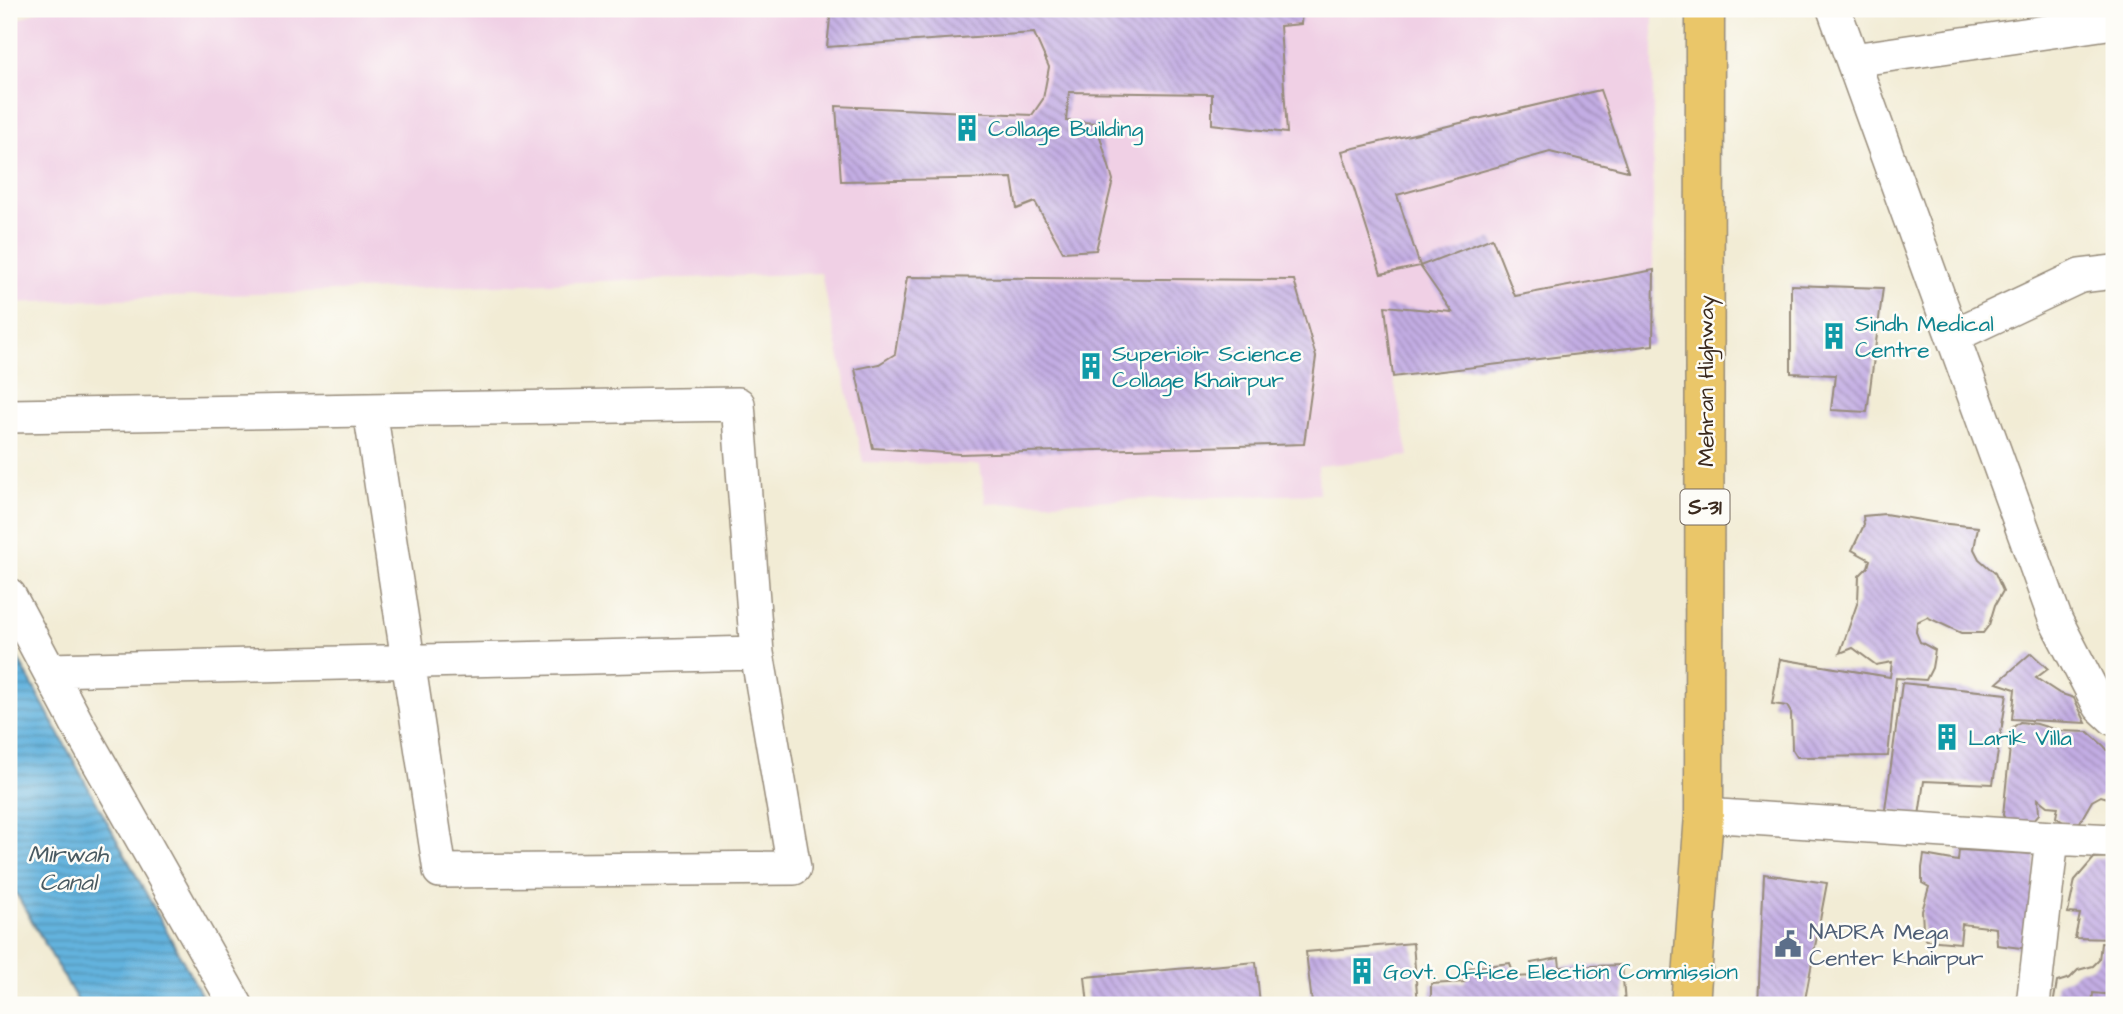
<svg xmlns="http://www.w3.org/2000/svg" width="2123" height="1014" viewBox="0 0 2123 1014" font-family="'Architects Daughter',sans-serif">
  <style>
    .built { fill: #f0d0e5 }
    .water { fill: url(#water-rules); stroke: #4f6e7e; stroke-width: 2 }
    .building { fill: url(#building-back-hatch) }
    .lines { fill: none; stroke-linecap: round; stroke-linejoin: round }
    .minor-casing { stroke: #968b7a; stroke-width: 36 }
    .primary-casing { stroke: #968b7a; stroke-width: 41 }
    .minor { stroke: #fff; stroke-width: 33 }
    .primary { stroke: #eac669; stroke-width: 38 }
    .labels { text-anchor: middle; stroke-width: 5; stroke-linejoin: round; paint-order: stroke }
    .shield { fill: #fdfcf7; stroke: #75695f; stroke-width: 2 }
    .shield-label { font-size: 21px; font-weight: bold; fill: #3b2a1e }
    .culture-label { font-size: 23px; fill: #0d838f; stroke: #fdfcf7; text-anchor: start }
    .street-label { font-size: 23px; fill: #3b2a1e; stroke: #fdfcf7 }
    .service-label { font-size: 23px; fill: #4e5e75; stroke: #fdfcf7; text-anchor: start }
    .water-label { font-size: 24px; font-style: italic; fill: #495a61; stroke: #fdfcf7 }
  </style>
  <defs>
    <pattern id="water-rules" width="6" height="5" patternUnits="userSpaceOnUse" patternTransform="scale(1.75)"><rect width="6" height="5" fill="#63b3de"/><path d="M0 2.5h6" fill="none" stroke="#5392b3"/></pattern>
    <pattern id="building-back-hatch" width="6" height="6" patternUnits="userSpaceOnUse" patternTransform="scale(1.75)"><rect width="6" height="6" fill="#c3ade4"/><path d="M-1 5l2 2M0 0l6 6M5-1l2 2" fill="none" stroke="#a08db8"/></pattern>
  </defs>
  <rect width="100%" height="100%" fill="#fdfcf7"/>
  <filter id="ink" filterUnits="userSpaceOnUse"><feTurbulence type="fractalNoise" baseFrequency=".0143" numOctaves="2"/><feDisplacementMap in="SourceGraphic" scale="14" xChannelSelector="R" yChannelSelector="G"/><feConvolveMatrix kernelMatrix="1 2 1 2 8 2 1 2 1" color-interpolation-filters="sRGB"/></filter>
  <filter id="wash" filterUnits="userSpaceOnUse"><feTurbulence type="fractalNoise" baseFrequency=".00686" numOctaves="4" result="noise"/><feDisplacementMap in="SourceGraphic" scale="28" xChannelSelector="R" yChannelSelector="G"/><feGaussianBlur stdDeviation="1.57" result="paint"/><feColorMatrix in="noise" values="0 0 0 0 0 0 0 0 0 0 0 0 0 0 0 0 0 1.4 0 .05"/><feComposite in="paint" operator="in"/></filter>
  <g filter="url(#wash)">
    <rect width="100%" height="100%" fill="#f2ecd5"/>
    <path class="built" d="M42 9H1653V345L1393 377 1409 456 1318 466 1319 494 986 504 980 465 863 462 821 273 9 303V24Z"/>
    <path class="water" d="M9 642 207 1005H80L9 881Z"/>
    <g id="blocks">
      <path class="building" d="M831 9H1302L1301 24 1280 26 1287 133 1212 124V94L1069 92 1066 121 1096 123 1113 180 1096 250 1063 252 1035 202 1017 209 1012 178 841 181 836 106 1032 115 1043 99 1049 67 1034 33 827 47Z
        M1600 90 1628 171 1550 152 1397 195 1420 266 1492 238 1515 296 1654 270 1653 345 1393 377 1385 306 1452 312 1420 266 1381 274 1342 151Z
        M907 277 1294 280 1316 357 1304 444 960 454 873 448 855 369 879 364 895 354Z
        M1791 285 1883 288 1867 412 1831 410 1835 375 1791 373Z
        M1885 514 1938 523 1978 527 1974 549 1979 559 1995 573 2003 591 1995 605 1989 625 1983 633H1961L1927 617 1917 622 1916 632 1920 642 1935 650 1932 668 1926 680 1896 678 1888 756 1797 757 1792 749 1791 713 1787 706 1772 704 1780 659 1890 677 1892 662 1876 665 1853 648 1840 653 1858 601 1859 576 1868 567 1870 560 1852 550 1864 525 1863 516Z
        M2031 653 2048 669 2036 678 2059 693 2074 698 2086 723 2012 719 2015 689 1997 683Z
        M1902 683 2007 694 1993 784 1924 781 1919 816 1885 810Z
        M2020 722 2037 724 2060 731 2088 732 2104 746 2114 758V800L2101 796 2092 801 2080 822 2069 826 2056 817 2058 807 2047 806 2038 799 2039 814 2034 820 2024 823 2005 819 2003 815 2012 728Z
        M1959 850 2035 854 2029 949 1997 945 1996 928 1962 924 1960 943 1926 940 1923 928 1922 911 1929 887 1922 883V868L1924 855 1958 861Z
        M2114 857V939L2075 938 2080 914 2068 913 2075 880 2094 858Z
        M1764 874 1827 883 1804 1005H1758Z
        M1413 943 1418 1005H1372L1371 996 1312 1003 1306 952Z
        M2101 943 2114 944V995L2093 993 2092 1005H2053L2057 982 2070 978 2078 970 2093 966 2099 960Z
        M1559 958 1560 967 1622 965 1625 1005H1431V984L1465 982 1468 968 1510 963 1514 977 1536 976 1531 963Z
        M1256 962 1260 1005H1088L1085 977Z"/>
    </g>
  </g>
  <g filter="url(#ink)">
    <use href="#blocks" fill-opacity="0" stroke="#968b7a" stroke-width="2"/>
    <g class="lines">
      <defs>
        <path id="minor" d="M1834 9 2056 621 2100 706 2114 719
          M1853 60 2114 22
          M1953 336 2080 276 2114 272
          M370 410 440 871 794 868 757 653
          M9 416 738 404 757 653 49 670
          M9 595 80 729 236 1005
          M1704 815 2052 838 2114 841
          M2033 1005 2052 838"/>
        <path id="primary" d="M1690 1005 1704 815 1705 9"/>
      </defs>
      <use href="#minor" class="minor-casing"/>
      <use href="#primary" class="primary-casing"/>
      <use href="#minor" class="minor"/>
      <use href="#primary" class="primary"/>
    </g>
  </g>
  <defs>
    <symbol id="building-bare" viewBox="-9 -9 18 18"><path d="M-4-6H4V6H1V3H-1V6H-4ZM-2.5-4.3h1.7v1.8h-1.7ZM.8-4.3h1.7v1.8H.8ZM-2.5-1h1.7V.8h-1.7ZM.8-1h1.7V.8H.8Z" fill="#0f9aa8" stroke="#fdfcf7" stroke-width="2.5" paint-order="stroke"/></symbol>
    <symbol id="civic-bare" viewBox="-9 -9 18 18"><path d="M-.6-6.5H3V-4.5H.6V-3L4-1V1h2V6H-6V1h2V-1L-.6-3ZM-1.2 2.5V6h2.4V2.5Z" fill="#5c6f8a" stroke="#fdfcf7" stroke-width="2.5" paint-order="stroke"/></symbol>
  </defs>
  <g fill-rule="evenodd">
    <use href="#building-bare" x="948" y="109" width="38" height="38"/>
    <use href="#building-bare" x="1815" y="317" width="38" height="38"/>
    <use href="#building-bare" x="1072" y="347" width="38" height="38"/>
    <use href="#building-bare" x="1928" y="718" width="38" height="38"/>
    <use href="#civic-bare" x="1769" y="925" width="38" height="38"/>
    <use href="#building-bare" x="1343" y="952" width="38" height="38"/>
  </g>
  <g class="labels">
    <rect class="shield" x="1680.5" y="489.5" width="49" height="35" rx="5"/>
    <g class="shield-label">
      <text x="1705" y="514">S-31</text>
    </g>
    <g class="culture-label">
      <text x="988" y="136">Collage Building</text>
      <text x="1855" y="331">Sindh Medical<tspan x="1855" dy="26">Centre</tspan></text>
      <text x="1112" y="361">Superioir Science<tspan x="1112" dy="26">Collage Khairpur</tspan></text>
      <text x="1968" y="745">Larik Villa</text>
      <text x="1383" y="979">Govt. Office Election Commission</text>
    </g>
    <g class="street-label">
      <text transform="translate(1705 381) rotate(-90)" y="8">Mehran Highway</text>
    </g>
    <g class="service-label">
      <text x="1809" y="939">NADRA Mega<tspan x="1809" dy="26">Center khairpur</tspan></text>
    </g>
    <g class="water-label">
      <text x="68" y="862">Mirwah<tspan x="68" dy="28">Canal</tspan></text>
    </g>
  </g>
  <rect width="2123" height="1014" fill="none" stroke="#fdfcf7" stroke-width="35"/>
</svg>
